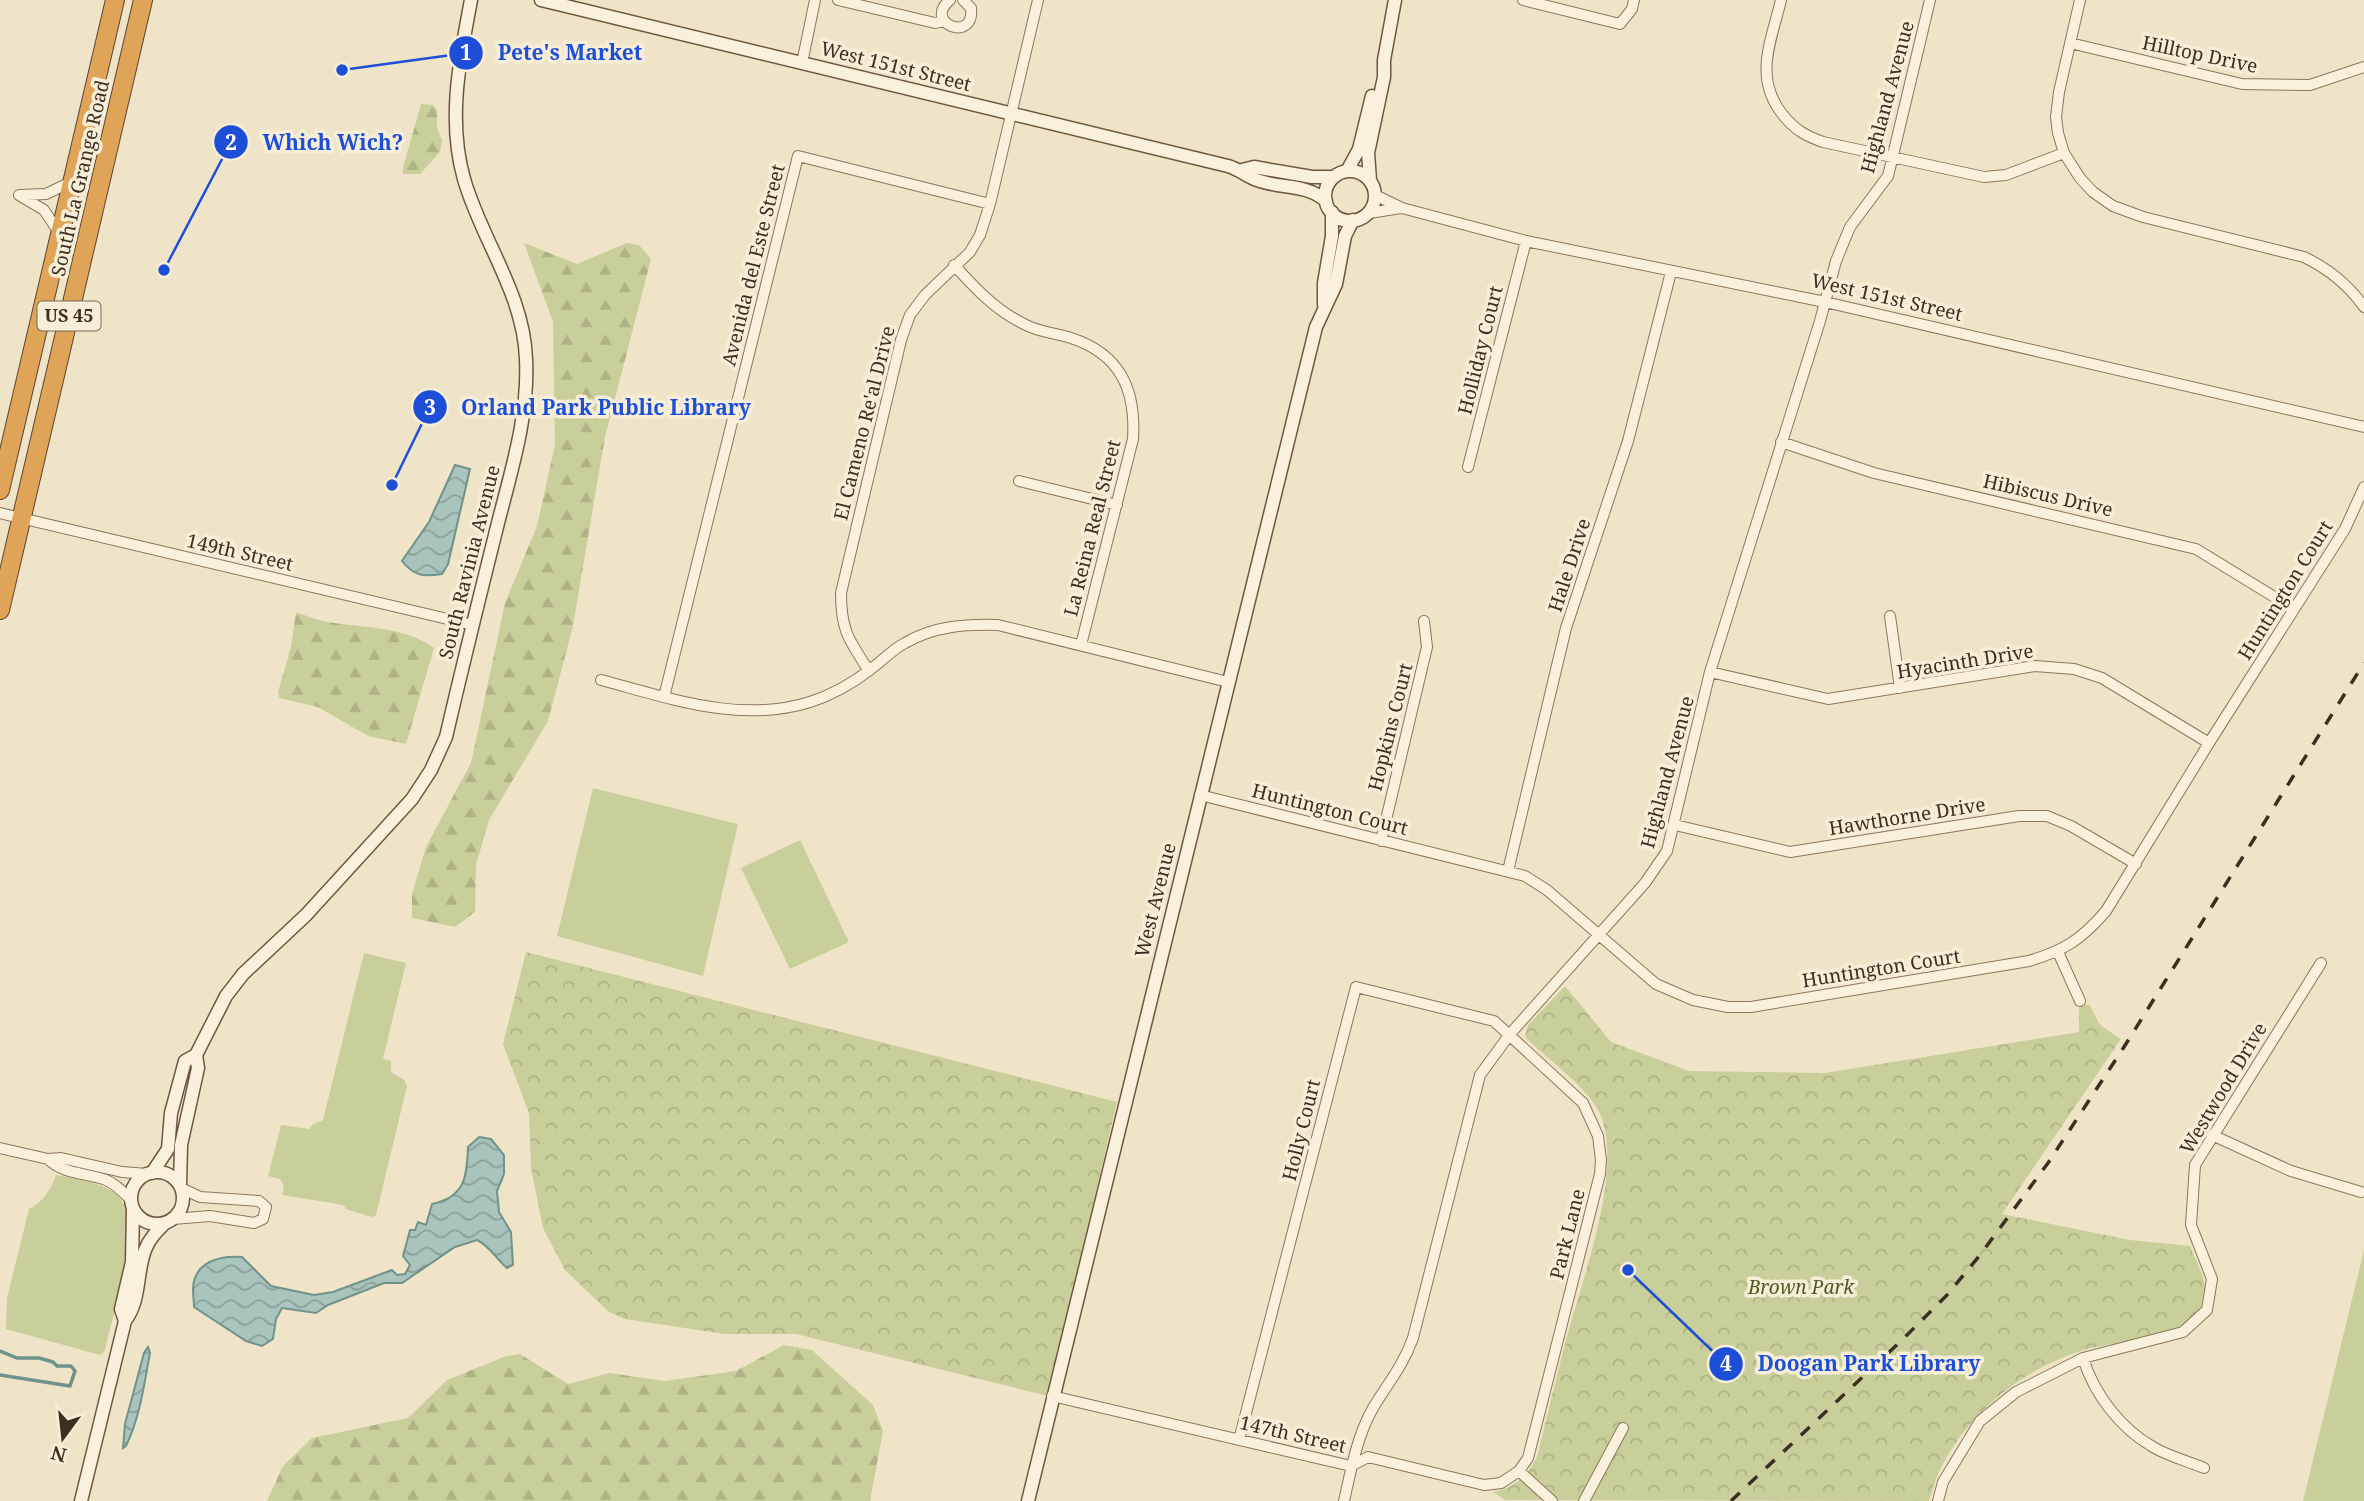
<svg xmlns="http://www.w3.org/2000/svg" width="2364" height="1501" viewBox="0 0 2364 1501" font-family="'Noto Serif',serif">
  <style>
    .green { fill: #c9cf9b }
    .forest { fill: url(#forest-firs) }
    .park { fill: url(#park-crowns) }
    .water { fill: url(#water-waves); stroke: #6f938a; stroke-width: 2 }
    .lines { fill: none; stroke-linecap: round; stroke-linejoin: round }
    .stream { stroke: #6f938a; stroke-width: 3.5 }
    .street-casing { stroke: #8d765c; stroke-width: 12 }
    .secondary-casing { stroke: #6f573f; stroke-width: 15 }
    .highway-casing { stroke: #5b4430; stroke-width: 20 }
    .street { stroke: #faf1dc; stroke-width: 10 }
    .secondary { stroke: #faf1dc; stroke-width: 12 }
    .highway { stroke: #e0a458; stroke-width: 18 }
    .rail { stroke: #3d2e20; stroke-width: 3.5; stroke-dasharray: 12 12; stroke-linecap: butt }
    .labels { text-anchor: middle; stroke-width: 7; stroke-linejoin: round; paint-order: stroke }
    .shield { fill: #f7eed8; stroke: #756857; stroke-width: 2 }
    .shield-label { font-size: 18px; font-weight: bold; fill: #3d2e20 }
    .street-label { font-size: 19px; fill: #3d2e20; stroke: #f7eed8 }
    .park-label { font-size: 19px; font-style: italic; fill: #4d5a26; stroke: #f7eed8 }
    .leader { fill: none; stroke: #1d4ed8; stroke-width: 2.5 }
    .callout-dot { fill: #1d4ed8; stroke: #f7eed8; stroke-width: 2.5 }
    .mark-label { font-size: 21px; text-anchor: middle; font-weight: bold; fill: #fff }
    .callout-label { font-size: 21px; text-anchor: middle; font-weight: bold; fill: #1d4ed8; stroke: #f7eed8; stroke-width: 7; stroke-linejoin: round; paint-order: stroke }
  </style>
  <defs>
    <pattern id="forest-firs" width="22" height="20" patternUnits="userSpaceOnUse" patternTransform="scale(1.75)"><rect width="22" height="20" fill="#c9cf9b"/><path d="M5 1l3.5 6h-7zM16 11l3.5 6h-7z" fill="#aeb285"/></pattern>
    <pattern id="park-crowns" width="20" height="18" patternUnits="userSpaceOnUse" patternTransform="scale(1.75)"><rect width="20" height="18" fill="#c9cf9b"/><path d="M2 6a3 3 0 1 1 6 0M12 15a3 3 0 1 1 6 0" fill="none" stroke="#aeb285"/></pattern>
    <pattern id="water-waves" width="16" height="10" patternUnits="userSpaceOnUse" patternTransform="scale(1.75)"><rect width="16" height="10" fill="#a9c4bc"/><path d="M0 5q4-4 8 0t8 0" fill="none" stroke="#8ba098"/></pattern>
  </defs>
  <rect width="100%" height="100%" fill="#f0e4c8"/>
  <path class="green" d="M593 788 738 824 703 976 557 936Z
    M800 840 849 942 790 969 741 868Z
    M364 953 406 963 383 1059 391 1061V1072L404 1080 407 1086 376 1215 372 1217 345 1209V1206L338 1204 282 1195 284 1186 280 1179 268 1176 281 1125 309 1129 312 1125 323 1120Z
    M56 1175C75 1179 103 1182 117 1195 148 1224 111 1314 105 1351L100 1355 6 1329 7 1298 29 1209C44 1201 50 1191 56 1175Z
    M2364 1250V1501H2303Z"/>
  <path class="forest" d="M421 104 433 105 437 110V128L442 140 440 152 420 174H403V168Z
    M524 243 577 264 627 243 639 245 651 259 605 437 573 626 548 721 489 820 476 865 475 912 455 927 412 918V894L426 847 471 763 505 603 537 526 555 445 553 322Z
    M296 612C307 616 317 620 328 622 363 628 405 626 434 648L406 744 368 736 318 707 279 698 278 692 291 647Z
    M784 1345 812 1350 873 1405 883 1431 870 1501H267L283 1466 312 1438 408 1418 447 1380 506 1356 520 1354 568 1384 609 1373 665 1381 736 1371Z"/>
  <path class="park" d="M526 952 1117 1102 1048 1396 796 1334H724L625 1319 609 1312 565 1270 543 1228 531 1168 529 1113 503 1044Z
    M1565 986 1611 1042 1689 1071 1825 1073 2079 1032V1008L2089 1004 2100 1025 2121 1039 2002 1214 2130 1240 2190 1246C2197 1265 2213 1287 2201 1307 2182 1341 2118 1340 2084 1350 2025 1368 1970 1411 1942 1466 1936 1477 1933 1489 1929 1501L1505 1500 1493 1492C1515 1488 1530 1474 1538 1454 1547 1416 1556 1378 1566 1340 1581 1283 1626 1166 1599 1112 1587 1087 1545 1057 1525 1037L1528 1025Z"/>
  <path class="water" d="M455 465 470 469 448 564 442 574C423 577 414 576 402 561L429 522Z
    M479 1137 491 1139 504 1155V1174L497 1191 499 1212 511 1232 513 1265 507 1268C495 1258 491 1247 477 1240L455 1247 402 1283H384L328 1305 316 1313 282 1308 276 1319 273 1339 262 1346 246 1341 194 1307C194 1300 193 1296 193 1290 193 1262 220 1255 242 1257L271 1286 314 1295 333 1292 392 1270 397 1275 405 1274 410 1265 403 1256 410 1230H415L418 1222 426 1225 432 1204C465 1197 467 1177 468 1147Z
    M148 1347 150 1353C144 1385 140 1417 126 1446L123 1448 125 1424 144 1353Z"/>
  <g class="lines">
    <path class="stream" d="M0 1351 17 1358H39L53 1362 57 1366H71L75 1371 70 1386 0 1375"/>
    <defs>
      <path id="street" d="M838 0 935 23 944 21
        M950 0C922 23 975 44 971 8L963 0
        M1523 0 1620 24 1632 9 1634 0
        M1781 0C1771 42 1753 78 1783 115 1795 130 1806 136 1823 142L1984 177 2006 175 2064 153
        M2080 0 2059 92 2056 117 2058 133 2064 153 2080 178 2093 192 2113 206 2143 217 2304 257C2329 269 2348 284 2364 307
        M2070 43 2242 84 2310 85 2364 67
        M802 63 815 0
        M19 195 44 210 60 234
        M19 195 46 194 71 182
        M1375 195 1402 208 1526 241 1825 302 2364 427
        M1369 213 1401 208
        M954 265C975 288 995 310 1024 324 1038 332 1055 333 1071 338 1120 354 1136 389 1133 439L1081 645
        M1781 442 1874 473 2196 549 2294 609
        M1468 467 1526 241
        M1019 481 1117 505
        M0 513 473 625
        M1890 616 1900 688
        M869 671C849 640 841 631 841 593L901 340 910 315 925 295 970 252 980 235 990 204 1038 0
        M1710 672 1828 699 2035 666 2074 669 2102 678 2209 743
        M601 680C669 698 740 724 810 702 832 695 853 683 871 669 882 661 893 649 905 643 934 626 965 624 998 625L1228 682
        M664 697 798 156 990 204
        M1200 795 1525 876 1547 890 1656 984 1693 1000 1728 1007H1751L2029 961C2065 950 2081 940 2106 911L2209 743 2345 529 2364 487
        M1675 825 1790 852 2019 816H2047L2071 826 2136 864
        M1381 841 1427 647 1424 621
        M1508 871 1566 628 1628 441 1671 272
        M2058 952 2080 1001
        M2212 1135 2291 1171 2361 1192
        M0 1148 48 1159 61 1158 122 1172 148 1174
        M48 1159C64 1175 85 1172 106 1180 116 1184 124 1193 132 1201
        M173 1219 210 1216 254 1223 263 1219 266 1207 259 1201 200 1197 181 1188
        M2083 1358C2094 1394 2120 1428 2153 1447 2168 1456 2187 1461 2204 1468
        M1052 1396 1351 1466 1368 1457 1484 1485 1501 1483 1519 1471 1528 1458 1600 1174 1601 1160 1598 1136 1583 1103 1494 1021 1356 987 1239 1440
        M1519 1471 1552 1501
        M1344 1501C1351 1470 1357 1436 1373 1408 1388 1383 1403 1366 1413 1338L1480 1075 1510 1034 1645 883 1667 851 1710 672 1820 321 1836 261 1850 227 1888 176 1930 0
        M1584 1501 1623 1428
        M1938 1501 1943 1482 1980 1421 2016 1392 2083 1358 2183 1332 2207 1310 2212 1279 2191 1225 2195 1165 2321 963"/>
      <path id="secondary" d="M541 0 1228 166C1238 169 1244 174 1252 178 1277 190 1305 182 1326 201
        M1242 170 1254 167 1312 177H1334
        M1347 171 1359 149 1372 96
        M1325 196a25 25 0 1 1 50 0a25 25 0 1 1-50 0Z
        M1370 180 1368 153 1384 77V60L1395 0
        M1324 305V283L1332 236V212
        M131 1198a26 26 0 1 1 52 0a26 26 0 1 1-52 0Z
        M152 1173 168 1149 171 1113 185 1061 196 1055
        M180 1186 181 1145 198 1068 196 1055 226 996 243 974 306 915 412 799 431 770 446 737C462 668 479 599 496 531 510 474 529 418 526 359 524 294 481 239 464 179 447 120 460 58 471 0
        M125 1321 121 1309 132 1262 133 1209
        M81 1501 125 1321C141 1300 136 1274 145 1250 149 1239 157 1231 165 1223
        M1028 1501 1316 327 1336 284 1345 236 1353 220"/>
      <path id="highway" d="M0 490 115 0
        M0 610 143 0"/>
    </defs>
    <use href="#street" class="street-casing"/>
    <use href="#secondary" class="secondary-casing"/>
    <use href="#highway" class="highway-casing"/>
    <use href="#street" class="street"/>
    <use href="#secondary" class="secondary"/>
    <use href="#highway" class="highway"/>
    <path class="rail" d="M1731 1501 1903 1339 1947 1295 1980 1255 2048 1163 2124 1047 2364 663"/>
  </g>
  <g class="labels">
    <rect class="shield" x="37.5" y="301.5" width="63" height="29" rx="5"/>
    <g class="shield-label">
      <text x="69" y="322">US 45</text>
    </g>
    <g class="street-label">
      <text transform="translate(2200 54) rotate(12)" y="7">Hilltop Drive</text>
      <text transform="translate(896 66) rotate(14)" y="7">West 151st Street</text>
      <text transform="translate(1887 97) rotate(-75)" y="7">Highland Avenue</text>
      <text transform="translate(80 178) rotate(-77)" y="7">South La Grange Road</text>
      <text transform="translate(753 265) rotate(-76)" y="7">Avenida del Este Street</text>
      <text transform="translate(1887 297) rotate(13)" y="7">West 151st Street</text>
      <text transform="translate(1480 350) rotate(-76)" y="7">Holliday Court</text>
      <text transform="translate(864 423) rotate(-76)" y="7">El Cameno Re'al Drive</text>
      <text transform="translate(2048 495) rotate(13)" y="7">Hibiscus Drive</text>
      <text transform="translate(1092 528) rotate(-76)" y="7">La Reina Real Street</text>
      <text transform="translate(240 552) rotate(13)" y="7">149th Street</text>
      <text transform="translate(469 562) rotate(-76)" y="7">South Ravinia Avenue</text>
      <text transform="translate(1569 565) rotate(-72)" y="7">Hale Drive</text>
      <text transform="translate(2285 590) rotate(-58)" y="7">Huntington Court</text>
      <text transform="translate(1965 661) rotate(-9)" y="7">Hyacinth Drive</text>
      <text transform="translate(1390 727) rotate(-76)" y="7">Hopkins Court</text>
      <text transform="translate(1667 772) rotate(-75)" y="7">Highland Avenue</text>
      <text transform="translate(1330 809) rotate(14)" y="7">Huntington Court</text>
      <text transform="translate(1907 816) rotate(-9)" y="7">Hawthorne Drive</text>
      <text transform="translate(1155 900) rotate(-76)" y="7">West Avenue</text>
      <text transform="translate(1881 968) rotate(-9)" y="7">Huntington Court</text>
      <text transform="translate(2223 1088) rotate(-59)" y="7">Westwood Drive</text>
      <text transform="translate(1301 1130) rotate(-76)" y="7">Holly Court</text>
      <text transform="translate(1567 1234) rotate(-76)" y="7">Park Lane</text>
      <text transform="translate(1293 1434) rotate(13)" y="7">147th Street</text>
    </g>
    <g class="park-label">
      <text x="1801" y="1294">Brown Park</text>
    </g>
  </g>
  <path class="leader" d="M342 70L466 53M164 270L231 142M392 485L430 407M1628 1270L1726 1364"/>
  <g class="callout-dot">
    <circle cx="342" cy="70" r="7"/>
    <circle cx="164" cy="270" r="7"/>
    <circle cx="392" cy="485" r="7"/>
    <circle cx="1628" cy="1270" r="7"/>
    <circle cx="466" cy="53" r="18"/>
    <circle cx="231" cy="142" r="18"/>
    <circle cx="430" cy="407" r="18"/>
    <circle cx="1726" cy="1364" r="18"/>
  </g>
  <g class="mark-label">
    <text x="466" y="60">1</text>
    <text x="231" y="150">2</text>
    <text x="430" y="415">3</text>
    <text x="1726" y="1371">4</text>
  </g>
  <g class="callout-label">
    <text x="570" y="60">Pete's Market</text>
    <text x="333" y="150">Which Wich?</text>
    <text x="606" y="415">Orland Park Public Library</text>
    <text x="1869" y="1371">Doogan Park Library</text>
  </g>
  <g transform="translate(63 1438) rotate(195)" stroke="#f7eed8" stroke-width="5" paint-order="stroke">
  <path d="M0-5L12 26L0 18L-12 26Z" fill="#3d2e20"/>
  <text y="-10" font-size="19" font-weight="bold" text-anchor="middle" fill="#3d2e20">N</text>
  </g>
</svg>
